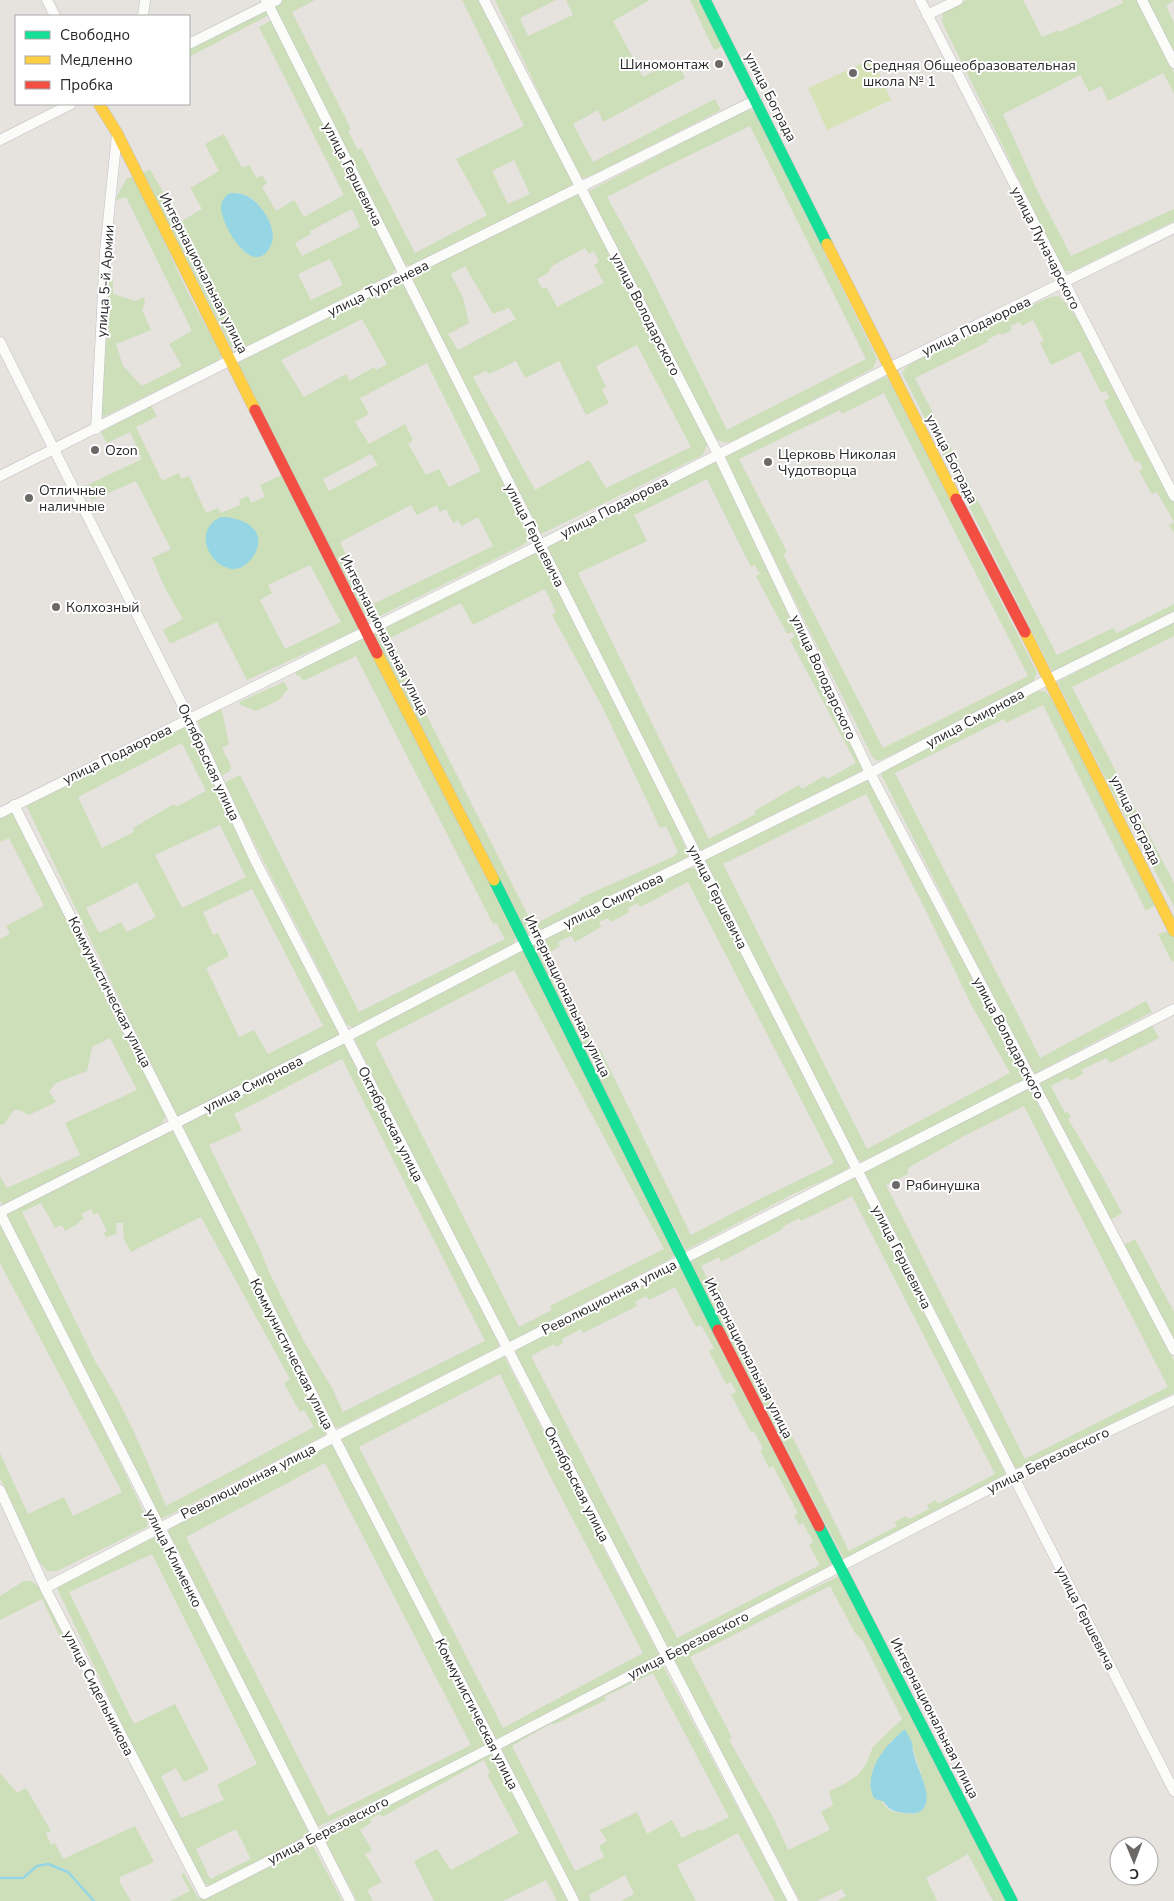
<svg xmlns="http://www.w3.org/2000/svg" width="1174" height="1901" viewBox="0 0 1174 1901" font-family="'Nunito Sans',sans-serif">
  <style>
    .green { fill: #ccdfb9; fill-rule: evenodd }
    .pitch { fill: #d7e3b6 }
    .water { fill: #96d6e4 }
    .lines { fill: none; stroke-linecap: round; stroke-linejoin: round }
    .stream { stroke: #96d6e4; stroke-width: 2.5 }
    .street-casing { stroke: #c0bfbf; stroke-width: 11 }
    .fast-casing { stroke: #c0bfbf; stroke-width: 12 }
    .slow-casing { stroke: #c0bfbf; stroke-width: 12 }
    .jam-casing { stroke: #c0bfbf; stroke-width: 12 }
    .street { stroke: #fbfbfa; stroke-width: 10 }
    .fast { stroke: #16e098; stroke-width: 11 }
    .slow { stroke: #ffcf43; stroke-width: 11 }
    .jam { stroke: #f24e42; stroke-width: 11 }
    .poi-dot { fill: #6a6968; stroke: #fff; stroke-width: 2 }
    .labels { text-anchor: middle; stroke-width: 4; stroke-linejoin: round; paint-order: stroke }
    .poi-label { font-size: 14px; fill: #282828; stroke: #fff; text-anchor: start }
    .street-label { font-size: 14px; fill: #282828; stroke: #fff }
  </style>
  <rect width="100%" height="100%" fill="#e6e2de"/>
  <path class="green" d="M283 0H315L292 12 351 129 348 131 358 150 361 148 415 253 487 215 456 159 524 126 462 0H485L573 182 570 189 413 265H405L275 8 278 3ZM514 160 530 194 508 204 492 171Z
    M495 0H556L520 18 528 36 573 15 566 0H650L613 21 643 77 676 60 685 78 603 122 598 110 573 124 593 162 715 99 721 110 591 176 582 178 577 173Z
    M690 0H702L725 45 714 50Z
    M967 0H1023L1042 37 1058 30 1060 32 1123 3 1122 0H1136L1174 73V93L1163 73 1108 101 1101 86 1089 92 1080 75 1003 114 1036 188 1071 256 1174 209V221L1073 271H1065L1062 268 942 22 943 13Z
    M1147 0H1174L1166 6 1174 23V53Z
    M263 11 269 15 189 57V48Z
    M272 20 396 268 392 274 234 353 143 173 150 169 180 222 202 209 190 188 219 171 205 144 224 134 242 168 249 165 257 178 262 175 267 183 262 187 276 211 294 200 304 217 344 195 259 27ZM230 193C238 193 247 194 253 199 269 213 283 244 260 257L244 252 229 231ZM352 209 360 227 302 256 295 243 311 234 310 231ZM330 259 343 285 311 300 298 274Z
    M749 110 754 111 877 359 873 368 868 371 734 441C724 444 719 442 712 434L589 194V191L742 112ZM750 126 866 359 727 430 648 271 607 197 665 167Z
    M134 177 188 293 222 356 216 362 101 418 109 281H113V294L136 301 144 297 145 302 142 310 151 330 116 344 123 366 142 386 182 366 169 344 192 331 126 197 115 200 127 178Z
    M575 195H581L634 293 707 444 703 455 541 534 538 532 411 279 414 275ZM585 248 589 254 594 251 599 262 594 265 604 283 557 307 546 287 542 289 537 279 548 273 552 266ZM465 266 493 314 509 308 516 319 458 350 448 334 469 323 463 298 451 274ZM637 345 691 447 606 488 589 460 535 490 473 377 486 371 489 374 516 361 525 378 559 361 586 415 609 403 602 390 606 387 596 366Z
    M400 281H402L529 533C530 541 526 543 519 547L372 620 367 619 238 367 239 360ZM362 319 387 364 376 370 374 367 350 381 346 374 304 397 281 360ZM427 363 481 471 449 487 439 469 426 475 408 444 413 440 405 424 369 444 355 422 369 414 360 398ZM371 454 378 465 329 491 323 479ZM411 505 417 515 437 505 440 512 446 509 453 523 458 520 462 526 478 517 493 546 371 605 340 542Z
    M1058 296 1068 305 1086 333 1174 503V533L1169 525 1174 522 1157 492 1152 494 1139 471 1143 468 1139 461 1135 462 1104 401 1110 398 1106 391 1101 393 1080 351 1051 365 1040 343 1044 341 1033 320 1022 326 1020 322 1010 326 1012 330 1002 335 1000 333 987 340 988 342 915 378 1057 655 1113 628 1117 633 1174 604V611L1056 671H1052L902 373 907 366 919 359 1050 297Z
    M885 377 888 378 1037 673 1033 682 930 737 878 761 873 758 723 456ZM884 393 1028 676 883 748 783 554 787 552 739 459 840 410 842 414Z
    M151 406 157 416 136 427 162 481 179 473 181 479 189 476 206 513 218 508 221 513 240 505 239 500 248 496 251 503 265 497 260 485 282 475 359 629 247 680 217 622 170 644 163 630 183 619 165 588 152 558 171 549 136 481 92 500 85 486 142 459 130 432 107 443 101 432ZM310 565 341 622 285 649 260 600 272 593 268 585Z
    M716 460 866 769 700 851 546 546ZM707 479 751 567 755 565 760 574 756 576 787 634 792 632 795 636 790 640 856 763 827 779 824 776 802 789 799 785 754 811 756 814 709 839 578 573 647 541 634 515Z
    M535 550 540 552 664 800 689 855 688 858 530 935 528 934 371 632ZM545 589 556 612 552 615 602 706 660 828 666 826 678 852 673 857 580 898 581 900 533 925 388 639 461 603 473 625Z
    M1174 622V636L1072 687 1174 883V906L1118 803 1058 683 1059 681Z
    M364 637 517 936 514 944 355 1028 347 1025 224 783 240 775 359 1012 505 939 496 923 493 924 356 656 303 681 299 675 296 676V671Z
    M284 682 288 689 279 700 256 711 241 705 239 702Z
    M1044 691 1050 696 1155 905 1146 911 1043 705 1006 723 1004 719 895 773 1040 1058 1146 1001 1152 1012 1036 1073H1033L1028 1066 882 776V772L1035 692Z
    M221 707 229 744 222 748 231 766 230 771 221 776 198 722V720Z
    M183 727 189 728 342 1036 176 1117 25 803ZM182 743 206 791 176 807 174 804 133 828 134 832 102 848 78 797ZM220 825 246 877 182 908 155 855ZM137 882 156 917 127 932 121 922 99 933 86 908ZM252 889 323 1026 268 1054 254 1030 239 1037 206 968 229 956 218 933 213 935 203 912Z
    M867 775 1024 1075 1022 1082 862 1162 855 1158 705 863 706 859ZM866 794 925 909 972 1006 1010 1073 867 1149 723 864Z
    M14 807 165 1111C165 1117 165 1120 161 1124L3 1206 0 1200V1176L7 1188 80 1155 65 1123 137 1090 110 1038 92 1047 87 1071 56 1083 49 1091 56 1102 29 1115 19 1110H14L4 1124 0 1125V939L10 934 6 926 44 906 9 838 0 842V815Z
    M688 868 698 869 850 1166 845 1171 795 1193 686 1250 533 949 534 943ZM688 882 834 1163 762 1198 691 1235 600 1049 595 1051 588 1039 593 1036 586 1025H585L573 1001 570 1002 547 954 560 946 558 942 571 936 575 942 601 927 599 922 608 918 611 922 629 912 628 908 638 903 640 907Z
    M1165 932H1170L1174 937V961L1172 962 1158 934Z
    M522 948 674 1255 670 1259 509 1342 396 1124 354 1038ZM514 970 664 1249 550 1306 552 1310 519 1327 375 1042Z
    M1151 1024 1159 1038 1110 1063 1106 1058 1081 1070 1083 1074 1070 1081 1068 1077 1051 1086 1065 1113 1068 1112 1071 1117 1068 1119 1101 1174 1122 1213 1109 1221 1037 1084Z
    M345 1041 499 1344 498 1348 338 1428 334 1426 179 1123ZM342 1059 485 1341 343 1412 332 1388 305 1343 269 1272 259 1247 209 1145 242 1130 234 1114Z
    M1028 1089 1032 1093 1174 1361V1393L1020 1468 1015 1467 864 1171ZM1024 1106 1168 1387 1025 1459 886 1185 908 1174V1168L964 1136Z
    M172 1129 175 1132 326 1435 161 1519 5 1212ZM41 1203 55 1228 62 1225 65 1231 78 1224V1222L84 1219 81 1214 91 1209 94 1215 98 1213 107 1231 104 1233 106 1237 117 1234 116 1223H123L124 1239 131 1252 201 1217 290 1379 284 1383 300 1412 304 1410 314 1427 166 1506C145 1456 125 1407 95 1361L22 1212Z
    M855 1177 1005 1472 1004 1477 844 1559 688 1261ZM852 1196 995 1474 938 1504 936 1500 927 1505 929 1509 909 1519 906 1516 895 1522 897 1526 849 1551 796 1444 720 1301 724 1299 712 1275 707 1278 701 1266 719 1257 721 1262 783 1229 782 1227 799 1218 801 1221Z
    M0 1225 101 1423 148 1521 147 1527 143 1529 57 1571H47L38 1560 0 1478V1453L28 1514 64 1497 73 1516 122 1492 0 1263Z
    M1135 1239 1174 1312V1344L1122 1246Z
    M681 1265 832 1561 829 1569 668 1650 516 1354 517 1349ZM675 1287 696 1327 701 1325 714 1348 709 1351 726 1384 731 1382 736 1392 731 1395 751 1432 754 1431 763 1449 760 1450 769 1468 773 1466 798 1513 794 1515 799 1525 803 1523 813 1542 809 1545 820 1565 677 1638 531 1356 554 1344 556 1347 563 1343 562 1339 581 1329 583 1333 637 1306 635 1302 646 1296 649 1300Z
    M504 1356 659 1655 499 1740H495L396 1550 341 1439 402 1407ZM500 1374 547 1470 643 1653 503 1728 359 1447Z
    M332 1443 488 1744 411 1784 317 1827 168 1531 169 1529ZM325 1463 471 1745 328 1816 186 1537Z
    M157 1536 214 1641 310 1835 211 1886 204 1884 135 1752 56 1586ZM152 1554 257 1764 217 1785 224 1800 181 1818 161 1776 176 1768 184 1782 209 1770 175 1704 134 1724 69 1592ZM236 1829 251 1859 210 1879 196 1849Z
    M839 1576 1012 1901H993L968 1854 926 1878 937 1901H837L846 1896 842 1889 817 1901H800L672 1658ZM830 1586 855 1633 863 1641 902 1719 873 1747 865 1766 858 1775 846 1783 829 1791 833 1805 821 1812 830 1830 788 1850 773 1817 729 1740 732 1738 690 1657ZM892 1740 912 1743C913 1753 917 1760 920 1770 925 1784 918 1800 915 1814 908 1813 898 1814 891 1811 880 1805 876 1782 872 1771Z
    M24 1581H31L43 1590 67 1638 62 1641 42 1599 0 1620V1596Z
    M661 1662 787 1901H775L738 1833 677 1865 696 1901H621L634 1894 625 1875 589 1895 591 1901H574L498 1748ZM653 1673 729 1817 701 1831 700 1829 682 1838 672 1820 647 1834 637 1812 600 1830 607 1841 599 1846 604 1857 575 1871 512 1746 552 1723 553 1725 606 1700 604 1697Z
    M490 1752 570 1901H557L546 1880 503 1901H434L414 1861 437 1849 451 1870 519 1833 487 1774 490 1772 484 1760 382 1817 380 1814 370 1819 371 1823 360 1830 372 1850 365 1854 382 1882 367 1890 373 1901H357L323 1837Z
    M0 1773 17 1793 26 1788 51 1831 46 1833 51 1845 55 1843 63 1859 135 1826 154 1862 120 1877V1883L131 1901H0Z
    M311 1842 342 1901H170L190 1891 181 1875 184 1873 198 1898Z"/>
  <path class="pitch" d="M872 59 891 100 827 130 808 88Z"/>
  <path class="water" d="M230 193C238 193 246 194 252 199 264 208 278 231 271 245 254 281 222 227 221 208 221 201 225 196 230 193Z
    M221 517C243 517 269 530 254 555 229 596 181 535 221 517Z
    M905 1729C907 1734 911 1739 912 1743 913 1746 912 1748 913 1751 915 1764 932 1793 925 1806 921 1814 913 1814 905 1813 894 1812 889 1810 883 1801 874 1800 873 1798 871 1789 868 1765 888 1743 905 1729Z"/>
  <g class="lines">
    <path class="stream" d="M0 1878H23L37 1866 48 1864 68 1872 94 1901"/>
    <defs>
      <path id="street" d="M47 0 55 16
        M266 0 698 858 1174 1791
        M484 0 718 454 870 773 1174 1350
        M920 0 1174 496
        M1142 0 1174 63
        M927 15 958 0
        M143 16 145 0
        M189 44 277 0
        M0 140 71 104
        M0 342 189 718 255 860 793 1901
        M96 429 105 252 117 134
        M0 476 231 360 756 100
        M14 805 334 1437 574 1901
        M0 813 540 545 889 368 1174 228
        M0 1212 346 1037 526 943 870 773 1049 679 1174 617
        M0 1213 350 1901
        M0 1490 45 1588 204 1894 493 1747 1014 1476 1174 1400
        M45 1588 334 1437 1174 1009"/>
      <path id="fast" d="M705 0 827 244
        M494 880 718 1330
        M819 1526 1012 1901"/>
      <path id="slow" d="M99 104 117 133 255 410
        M827 244 956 499
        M1025 632 1174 931
        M377 653 494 880"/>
      <path id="jam" d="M255 410 377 653
        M956 499 1025 632
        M718 1330 819 1526"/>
    </defs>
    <use href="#street" class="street-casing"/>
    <use href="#fast" class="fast-casing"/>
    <use href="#slow" class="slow-casing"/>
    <use href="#jam" class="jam-casing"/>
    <use href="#street" class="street"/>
    <use href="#fast" class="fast"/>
    <use href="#slow" class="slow"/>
    <use href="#jam" class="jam"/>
  </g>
  <g class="poi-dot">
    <circle cx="719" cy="64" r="5"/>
    <circle cx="853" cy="73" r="5"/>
    <circle cx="95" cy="450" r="5"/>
    <circle cx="768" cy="462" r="5"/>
    <circle cx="29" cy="498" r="5"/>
    <circle cx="56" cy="607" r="5"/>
    <circle cx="896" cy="1185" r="5"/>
  </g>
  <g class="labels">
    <g class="poi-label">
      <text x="709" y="69" text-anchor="end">Шиномонтаж</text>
      <text x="863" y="70">Средняя Общеобразовательная<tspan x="863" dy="16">школа № 1</tspan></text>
      <text x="105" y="455">Ozon</text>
      <text x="778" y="459">Церковь Николая<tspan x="778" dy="16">Чудотворца</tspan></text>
      <text x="39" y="495">Отличные<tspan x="39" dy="16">наличные</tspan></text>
      <text x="66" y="612">Колхозный</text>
      <text x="906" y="1190">Рябинушка</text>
    </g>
    <g class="street-label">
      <text transform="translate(771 97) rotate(63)" y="5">улица Бограда</text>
      <text transform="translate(353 174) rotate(63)" y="5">улица Гершевича</text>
      <text transform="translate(1046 248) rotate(63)" y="5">улица Луначарского</text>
      <text transform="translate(204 273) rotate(63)" y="5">Интернациональная улица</text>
      <text transform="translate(105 281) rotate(-86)" y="5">улица 5-й Армии</text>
      <text transform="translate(378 288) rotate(-26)" y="5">улица Тургенева</text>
      <text transform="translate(646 314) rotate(63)" y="5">улица Володарского</text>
      <text transform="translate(976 326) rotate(-26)" y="5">улица Подаюрова</text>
      <text transform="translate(952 459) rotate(63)" y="5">улица Бограда</text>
      <text transform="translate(614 507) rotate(-27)" y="5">улица Подаюрова</text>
      <text transform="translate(535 535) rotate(63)" y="5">улица Гершевича</text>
      <text transform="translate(385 635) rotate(63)" y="5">Интернациональная улица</text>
      <text transform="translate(824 677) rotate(65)" y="5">улица Володарского</text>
      <text transform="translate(975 718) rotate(-28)" y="5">улица Смирнова</text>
      <text transform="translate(117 754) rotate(-26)" y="5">улица Подаюрова</text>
      <text transform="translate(209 762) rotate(65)" y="5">Октябрьская улица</text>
      <text transform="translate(1136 820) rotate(64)" y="5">улица Бограда</text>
      <text transform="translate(718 897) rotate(63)" y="5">улица Гершевича</text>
      <text transform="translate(613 900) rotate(-26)" y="5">улица Смирнова</text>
      <text transform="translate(110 992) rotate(63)" y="5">Коммунистическая улица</text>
      <text transform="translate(568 996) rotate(64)" y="5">Интернациональная улица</text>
      <text transform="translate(1009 1038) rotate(62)" y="5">улица Володарского</text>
      <text transform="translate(253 1084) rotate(-27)" y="5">улица Смирнова</text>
      <text transform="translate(391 1124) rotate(63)" y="5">Октябрьская улица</text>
      <text transform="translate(902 1257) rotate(63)" y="5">улица Гершевича</text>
      <text transform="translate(609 1297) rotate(-27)" y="5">Революционная улица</text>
      <text transform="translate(292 1354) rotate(63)" y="5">Коммунистическая улица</text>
      <text transform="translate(749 1358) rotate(63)" y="5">Интернациональная улица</text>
      <text transform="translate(1048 1460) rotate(-26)" y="5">улица Березовского</text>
      <text transform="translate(248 1481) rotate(-27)" y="5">Революционная улица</text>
      <text transform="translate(577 1484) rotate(63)" y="5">Октябрьская улица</text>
      <text transform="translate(174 1558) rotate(63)" y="5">улица Клименко</text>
      <text transform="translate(1086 1618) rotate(63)" y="5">улица Гершевича</text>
      <text transform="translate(688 1645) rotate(-27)" y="5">улица Березовского</text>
      <text transform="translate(99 1693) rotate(63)" y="5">улица Сидельникова</text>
      <text transform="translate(477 1714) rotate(63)" y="5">Коммунистическая улица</text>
      <text transform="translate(935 1718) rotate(63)" y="5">Интернациональная улица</text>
      <text transform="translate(328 1830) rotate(-27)" y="5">улица Березовского</text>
    </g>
  </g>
  <rect x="15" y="15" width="175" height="90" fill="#ffffff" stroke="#a9a9a9"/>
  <rect x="25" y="31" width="25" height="8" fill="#16e098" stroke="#a9a9a9"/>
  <text x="60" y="40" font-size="15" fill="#282828">Свободно</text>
  <rect x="25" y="56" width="25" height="8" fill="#ffcf43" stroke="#a9a9a9"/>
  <text x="60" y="65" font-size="15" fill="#282828">Медленно</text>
  <rect x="25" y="81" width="25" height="8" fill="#f24e42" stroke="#a9a9a9"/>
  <text x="60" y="90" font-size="15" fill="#282828">Пробка</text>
  <g transform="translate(1134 1861) rotate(179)"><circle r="24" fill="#ffffff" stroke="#a9a9a9"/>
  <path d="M0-4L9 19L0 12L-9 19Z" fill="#6a6968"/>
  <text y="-8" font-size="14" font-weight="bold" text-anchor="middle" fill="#282828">С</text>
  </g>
</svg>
